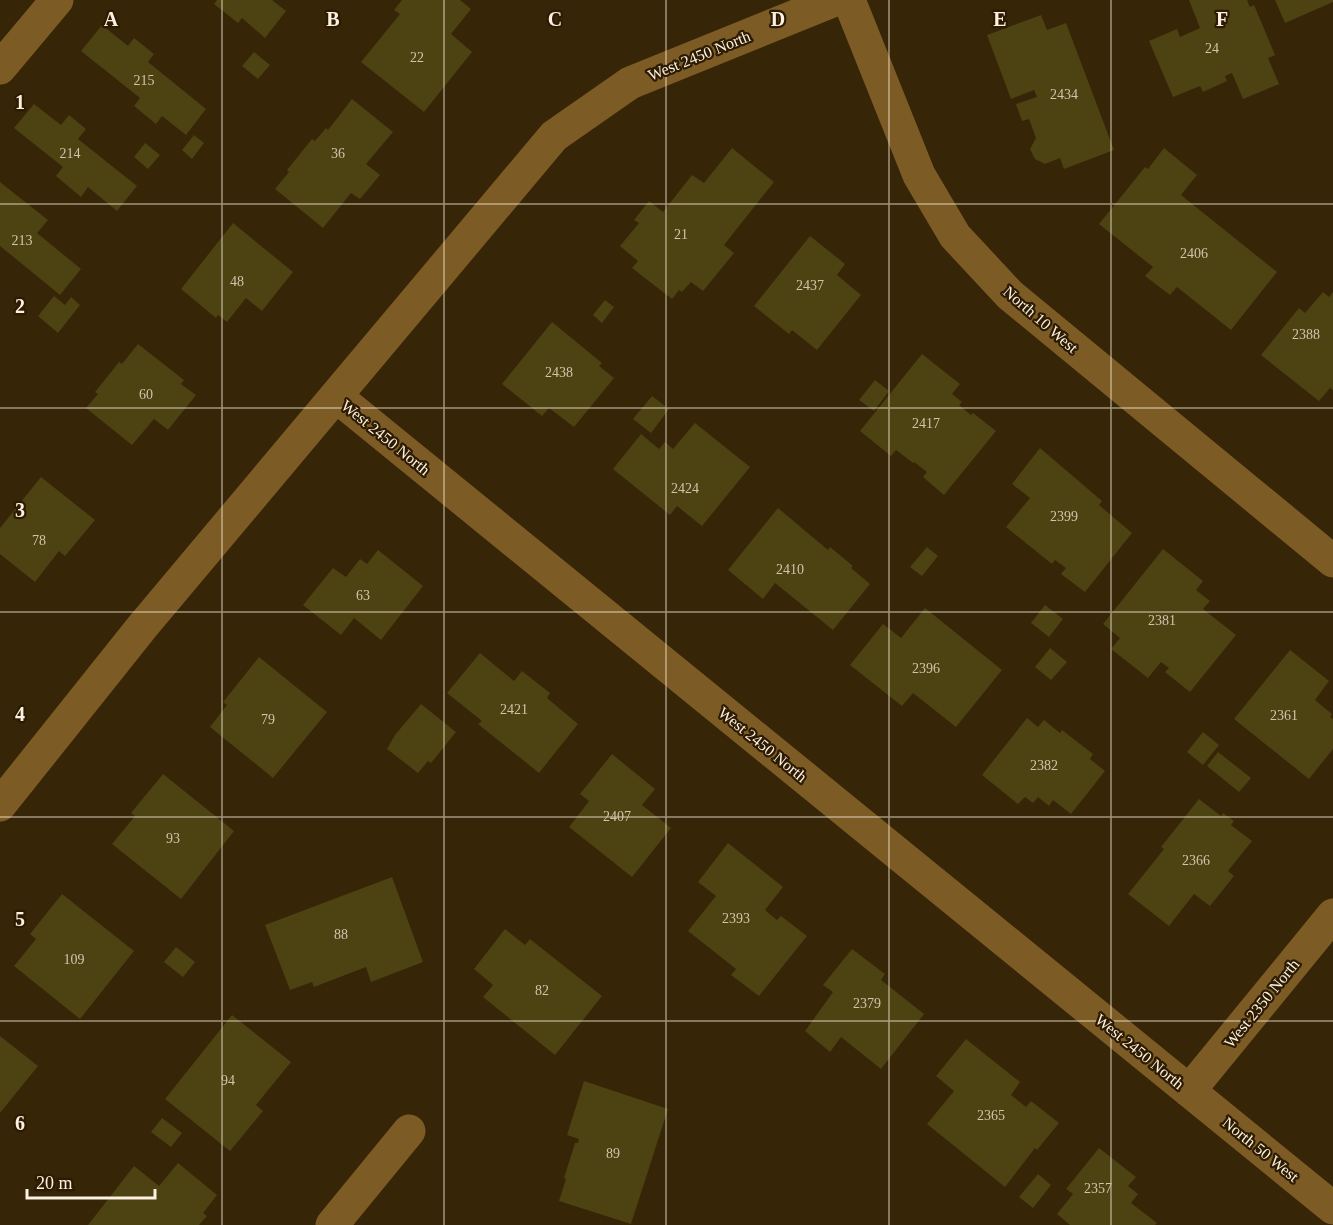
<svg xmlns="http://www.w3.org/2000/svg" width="1333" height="1225" viewBox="0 0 1333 1225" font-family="Georgia,serif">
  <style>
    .building { fill: #4d4212 }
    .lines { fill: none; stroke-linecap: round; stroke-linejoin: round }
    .minor { stroke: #7d5b25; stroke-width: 33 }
    .grid { fill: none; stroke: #fcf0e0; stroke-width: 1.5; stroke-opacity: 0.55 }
    .labels { text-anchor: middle; stroke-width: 4.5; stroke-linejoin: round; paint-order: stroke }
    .number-label { font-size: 14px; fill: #d0c4ac }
    .street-label { font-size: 16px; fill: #fcf0e0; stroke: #2c1b00 }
    .grid-label { font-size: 20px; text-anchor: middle; font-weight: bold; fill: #fcf0e0; stroke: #2c1b00; stroke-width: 4.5; stroke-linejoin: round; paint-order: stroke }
  </style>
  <rect width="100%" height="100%" fill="#362507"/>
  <path class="building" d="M217 0H272L286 11 265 38 242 18 238 23 214 4Z
    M402 0H460L471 9 451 34 472 52 424 112 361 62 400 14 394 10Z
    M1189 0H1247L1250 7 1254 5 1275 55 1268 58 1279 84 1243 99 1232 73 1225 76 1227 81 1203 92 1200 86 1173 97 1149 41 1177 29 1180 37 1200 28Z
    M1275 0H1333V2L1285 23Z
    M1041 15 1047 30 1066 23 1114 150 1064 169 1060 158 1045 164 1035 159 1030 149 1036 138 1029 119 1022 121 1016 104 1037 97 1034 90 1011 99 987 35Z
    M102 25 128 46 134 38 154 54 148 62 206 109 186 135 162 116 156 124 134 106 140 98 81 51Z
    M254 52 270 65 258 79 242 66Z
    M352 99 393 132 366 164 380 175 360 199 351 193 323 228 275 189 289 172 287 170 312 139 315 141 326 128 328 130Z
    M34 104 61 125 69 115 86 129 78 139 137 186 117 211 88 187 81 197 56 176 63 167 14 128Z
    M194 135 204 143 192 159 182 150Z
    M145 143 160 155 148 169 134 157Z
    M732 148 774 182 724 245 734 253 703 291 691 282 682 292 679 290 672 299 632 268 638 261 620 246 639 223 634 220 649 201 663 212 692 175 704 183Z
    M1164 148 1197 175 1181 195 1277 272 1231 330 1177 287 1170 295 1145 276 1153 267 1099 224 1145 167 1148 169Z
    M0 182 48 220 37 233 81 269 60 295 0 246Z
    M233 223 293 272 262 311 246 298 227 322 218 315 216 318 181 289Z
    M810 236 845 264 837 275 861 295 817 350 792 330 789 334 754 306Z
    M1323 292 1329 297 1333 292V390L1330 388 1319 401 1261 355 1299 308 1305 313Z
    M54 296 65 305 71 297 80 305 58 333 38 316Z
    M605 300 614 307 602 323 593 315Z
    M552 322 602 363 599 366 614 378 574 427 549 408 542 416 502 384Z
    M138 344 184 380 181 384 196 395 168 430 154 419 132 445 86 408 98 394 95 392 119 362 122 364Z
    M922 354 960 384 952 394 962 402 959 405 971 415 973 413 996 431 944 495 923 477 927 472 914 462 913 463 896 450 891 456 860 431Z
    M875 380 889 391 874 411 859 400Z
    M652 396 669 409 651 433 633 419Z
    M695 423 750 467 702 526 677 506 670 515 613 469 641 434 659 449 665 442 673 449Z
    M1040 448 1102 501 1099 505 1132 533 1085 592 1061 574 1066 568 1055 560 1052 564 1006 527 1030 498 1012 484Z
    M41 477 95 520 65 556 59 551 35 582 0 554V528Z
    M778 508 828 550 830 547 853 566 851 568 870 584 833 630 775 583 763 599 728 570Z
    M927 547 938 556 922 576 910 567Z
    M1163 549 1203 581 1196 590 1210 601 1203 609 1236 635 1190 692 1165 672 1169 668 1161 662 1148 678 1111 649 1120 638 1103 624Z
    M378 550 423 586 381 640 354 618 341 635 303 605 333 568 346 577 360 559 367 564Z
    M1045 605 1063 619 1049 637 1031 623Z
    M925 608 1002 670 956 727 913 693 902 706 850 665 883 624 901 638Z
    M1050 648 1067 662 1051 680 1035 667Z
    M1290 650 1329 681 1315 700 1332 714 1330 717 1333 719V749L1309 779 1234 719Z
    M480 653 514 681 522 671 550 693 547 698 578 724 539 773 478 724 482 721 447 693Z
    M259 657 327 712 273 778 210 727 227 705 223 702Z
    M421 704 456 732 431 763 428 761 418 773 387 749 395 735Z
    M1027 718 1038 727 1044 720 1060 733 1062 730 1093 754 1090 759 1105 771 1071 814 1053 800 1049 806 1038 797 1033 803 1025 797 1018 804 982 775Z
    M1203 732 1219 745 1203 765 1187 752Z
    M1218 752 1251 778 1239 792 1207 766Z
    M612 754 655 789 642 805 671 828 632 877 569 827 589 801 580 794Z
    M163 774 234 831 181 899 112 844 135 816 131 813Z
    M1199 799 1221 816 1223 813 1234 821 1231 825 1252 841 1228 871 1234 876 1210 906 1194 894 1169 926 1128 894 1164 849 1161 847Z
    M728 843 783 887 765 910 777 920 781 916 807 936 759 996 731 975 736 969 688 931 716 896 698 882Z
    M392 877 423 962 371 982 366 967 314 987 312 982 290 990 265 925Z
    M62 894 134 951 80 1019 14 966 36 939 30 934Z
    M505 929 525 945 530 939 602 996 555 1055 483 997 493 985 474 969Z
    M176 947 195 962 183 977 164 962Z
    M852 949 885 974 881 980 924 1014 881 1069 841 1037 830 1052 805 1031 833 992 823 985Z
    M232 1015 291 1062 256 1105 263 1111 230 1151 165 1099Z
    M0 1036 38 1066 0 1113Z
    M966 1039 1020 1082 1011 1095 1026 1107 1031 1101 1059 1123 1037 1150 1035 1148 1005 1187 927 1124 954 1091 936 1076Z
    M584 1081 668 1109 631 1224 559 1201 566 1179 564 1178 575 1143H578L579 1139 567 1135Z
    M162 1118 182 1133 171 1147 151 1132Z
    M1099 1148 1136 1177 1128 1186 1138 1194 1131 1203 1157 1223 1155 1225H1070L1057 1214 1073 1194 1066 1189Z
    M178 1163 217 1195 203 1213 207 1216 199 1225H88L134 1166 159 1186Z
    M1038 1174 1051 1185 1033 1208 1019 1197Z"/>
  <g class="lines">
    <path class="minor" d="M849 0 919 175 955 236 1010 295 1333 561
      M0 68 57 0
      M337 397 1333 1208
      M0 805 142 627 554 136 630 83 835 0
      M1189 1091 1333 915
      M332 1225 409 1131"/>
  </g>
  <path class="grid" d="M222 0V1225M444 0V1225M666 0V1225M889 0V1225M1111 0V1225M0 204H1333M0 408H1333M0 612H1333M0 817H1333M0 1021H1333"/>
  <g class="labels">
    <g class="number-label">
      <text x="1212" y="53">24</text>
      <text x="417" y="62">22</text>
      <text x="144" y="85">215</text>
      <text x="1064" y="99">2434</text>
      <text x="70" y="158">214</text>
      <text x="338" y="158">36</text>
      <text x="681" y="239">21</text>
      <text x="22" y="245">213</text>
      <text x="1194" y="258">2406</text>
      <text x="237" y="286">48</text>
      <text x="810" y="290">2437</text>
      <text x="1306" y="339">2388</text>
      <text x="559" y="377">2438</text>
      <text x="146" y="399">60</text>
      <text x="926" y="428">2417</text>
      <text x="685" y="493">2424</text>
      <text x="1064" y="521">2399</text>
      <text x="39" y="545">78</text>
      <text x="790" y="574">2410</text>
      <text x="363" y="600">63</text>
      <text x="1162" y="625">2381</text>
      <text x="926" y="673">2396</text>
      <text x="514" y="714">2421</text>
      <text x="1284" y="720">2361</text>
      <text x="268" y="724">79</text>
      <text x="1044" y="770">2382</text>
      <text x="617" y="821">2407</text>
      <text x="173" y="843">93</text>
      <text x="1196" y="865">2366</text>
      <text x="736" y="923">2393</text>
      <text x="341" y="939">88</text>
      <text x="74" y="964">109</text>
      <text x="542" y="995">82</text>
      <text x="867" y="1008">2379</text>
      <text x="228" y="1085">94</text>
      <text x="991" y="1120">2365</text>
      <text x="613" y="1158">89</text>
      <text x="1098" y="1193">2357</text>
    </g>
    <g class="street-label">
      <text transform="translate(699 55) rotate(-22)" y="6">West 2450 North</text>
      <text transform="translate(1041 319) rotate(41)" y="6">North 10 West</text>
      <text transform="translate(386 437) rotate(39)" y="6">West 2450 North</text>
      <text transform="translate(763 744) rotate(39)" y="6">West 2450 North</text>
      <text transform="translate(1261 1003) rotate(-51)" y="6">West 2350 North</text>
      <text transform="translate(1140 1051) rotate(39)" y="6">West 2450 North</text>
      <text transform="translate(1261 1149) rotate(39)" y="6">North 50 West</text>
    </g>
  </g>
  <g class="grid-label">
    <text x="111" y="26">A</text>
    <text x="333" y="26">B</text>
    <text x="555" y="26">C</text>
    <text x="778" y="26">D</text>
    <text x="1000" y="26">E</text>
    <text x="1222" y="26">F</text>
    <text x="20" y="109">1</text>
    <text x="20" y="313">2</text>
    <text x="20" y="517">3</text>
    <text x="20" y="721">4</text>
    <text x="20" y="926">5</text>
    <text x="20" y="1130">6</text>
  </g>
  <path d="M27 1189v9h128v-9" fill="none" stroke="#fcf0e0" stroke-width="3"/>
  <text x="36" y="1189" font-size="18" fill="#fcf0e0" stroke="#2c1b00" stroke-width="4.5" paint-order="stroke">20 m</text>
</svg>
